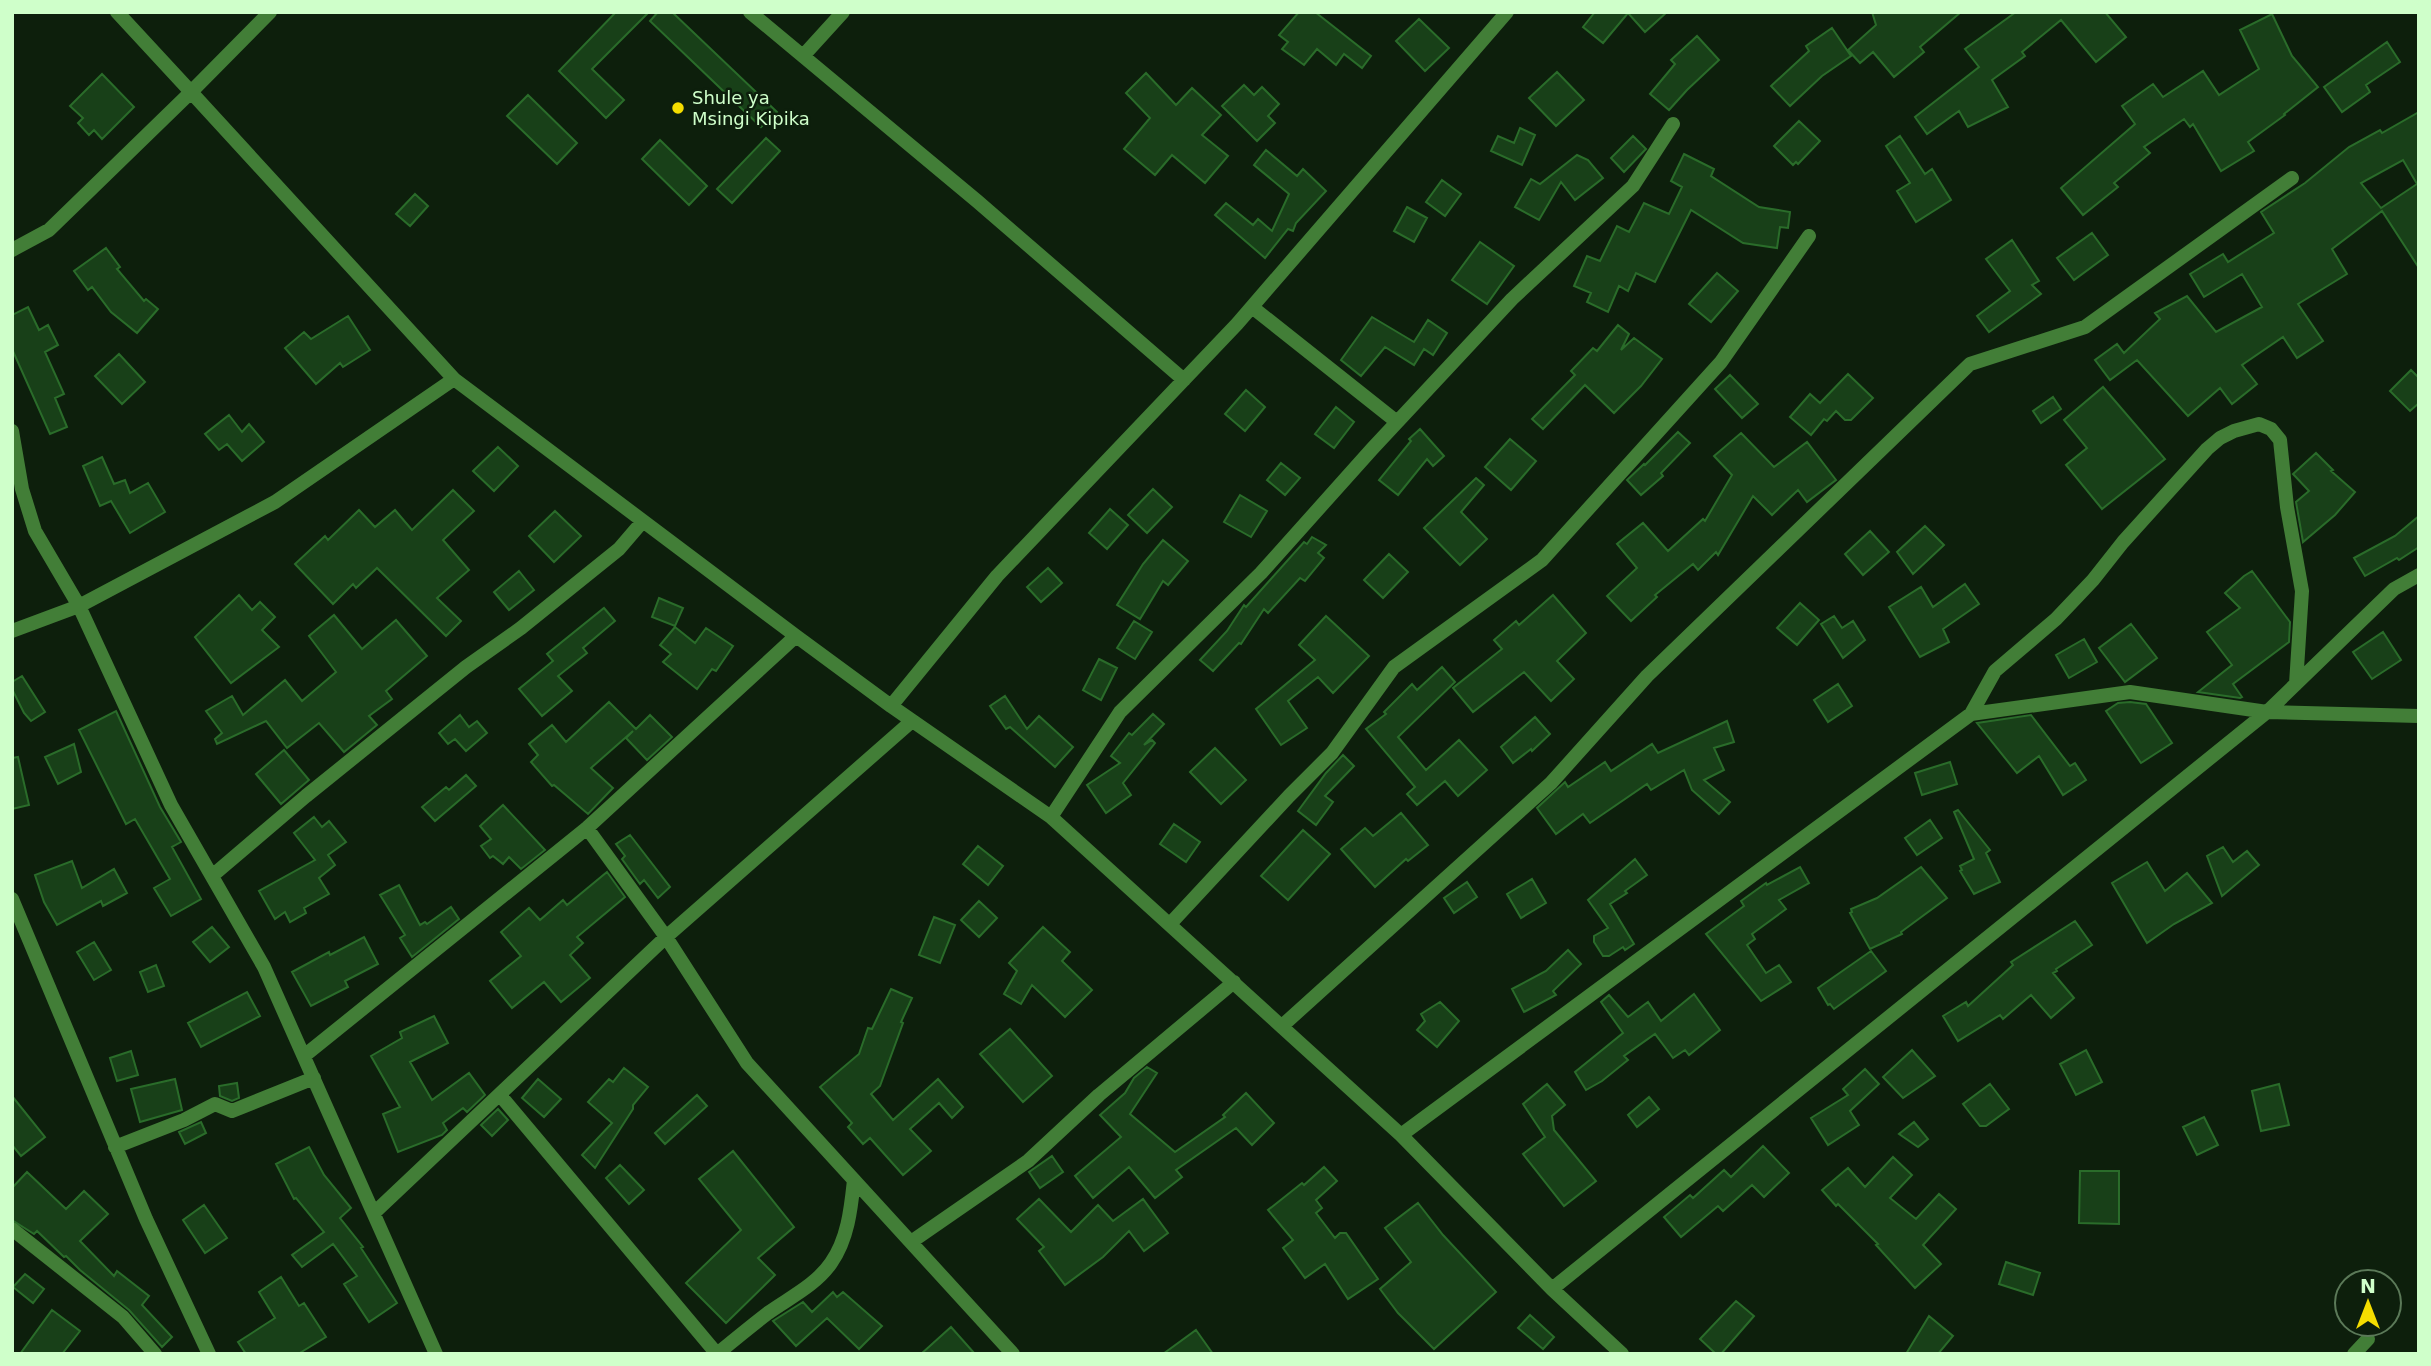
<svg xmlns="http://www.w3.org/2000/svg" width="2431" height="1366" viewBox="0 0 2431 1366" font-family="'DejaVu Sans',sans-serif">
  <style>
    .building { fill: #184018; stroke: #2a6c2a; stroke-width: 2; fill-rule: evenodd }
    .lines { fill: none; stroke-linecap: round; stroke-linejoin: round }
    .minor { stroke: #427e37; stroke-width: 14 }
    .poi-dot { fill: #f5dd00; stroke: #0d1f0c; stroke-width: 2.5 }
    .labels { text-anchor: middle; stroke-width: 5; stroke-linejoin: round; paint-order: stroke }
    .poi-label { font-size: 18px; fill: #cfffca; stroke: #0d1f0c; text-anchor: start }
  </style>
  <rect width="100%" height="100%" fill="#0d1f0c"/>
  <path class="building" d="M616 12H649L592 69 624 100 606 118 559 71Z
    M658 12H672L777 112 761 127 650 21Z
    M1299 12H1315L1371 56 1362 68 1344 54 1336 65 1317 49 1304 65 1282 49 1288 42 1279 35Z
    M1595 12H1667L1645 32 1628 13 1603 43 1583 27Z
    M1872 12H1961L1920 47 1924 52 1894 77 1873 52 1860 63 1848 50 1876 25Z
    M2016 12H2105L2126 37 2096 62 2061 20 2022 52 2025 56 1992 80 2008 107 1968 127 1959 111 1927 134 1915 117 1979 67 1965 49Z
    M2272 14 2292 56 2318 87 2284 114 2285 115 2248 142 2254 151 2221 171 2193 124 2190 127 2184 119 2144 147 2150 153 2114 183 2118 187 2083 215 2061 188 2135 124 2122 106 2153 84 2163 97 2203 71 2219 95 2259 69 2240 30Z
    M1419 19 1449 48 1425 71 1396 41Z
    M1832 28 1851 56 1822 76 1790 106 1771 86 1809 51 1806 46Z
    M1697 36 1719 60 1687 90 1669 110 1650 94 1675 64 1671 60Z
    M2387 42 2400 62 2366 85 2370 92 2342 112 2324 87Z
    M1557 72 1584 100 1556 126 1529 98Z
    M1146 73 1176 105 1192 88 1221 115 1202 135 1228 156 1205 183 1172 155 1155 175 1124 149 1150 118 1126 93Z
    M102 74 134 107 102 139 94 130 89 135 78 123 83 118 70 106Z
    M1244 85 1254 95 1262 87 1279 104 1268 116 1275 123 1257 141 1222 106Z
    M528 95 577 143 557 164 507 116Z
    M2419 112V268L2382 211 2332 249 2347 274 2298 304 2323 341 2297 358 2283 337 2242 365 2257 384 2232 404 2220 388 2188 416 2137 360 2110 380 2095 360 2117 344 2124 353 2160 319 2155 313 2187 296 2216 332 2262 307 2242 274 2204 297 2190 274 2223 254 2228 262 2274 233 2261 212 2305 183 2349 147 2380 130 2382 133ZM2403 160 2417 184 2381 208 2361 183Z
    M1799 121 1820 141 1798 164 1796 162 1793 165 1774 146Z
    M1520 128 1535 135 1522 165 1491 151 1498 136 1514 143Z
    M1633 136 1646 149 1624 172 1611 158Z
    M1900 136 1925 174 1932 169 1951 200 1916 222 1897 191 1910 183 1886 146Z
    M766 138 780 151 732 203 717 189Z
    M660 140 707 186 689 205 642 159Z
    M1266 150 1297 176 1303 169 1326 191 1296 223 1293 231 1288 229 1265 258 1215 215 1226 203 1253 225 1258 219 1272 231 1289 194 1254 165Z
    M1684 154 1714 169 1711 176 1759 207 1790 212 1788 228 1780 227 1777 248 1743 243 1691 210 1655 282 1636 273 1628 291 1619 286 1608 312 1587 302 1591 293 1574 286 1587 256 1600 261 1617 226 1629 232 1644 203 1669 214 1682 187 1671 181Z
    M1577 155 1588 160 1603 178 1575 200 1561 182 1539 220 1515 207 1531 179 1540 184Z
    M1442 180 1461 194 1445 216 1426 202Z
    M415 194 428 206 410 226 396 214Z
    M1407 207 1427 218 1414 242 1394 231Z
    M2092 233 2108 255 2074 280 2057 258Z
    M2012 240 2039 281 2032 285 2041 294 1989 332 1977 316 2010 291 1986 259Z
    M1480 242 1514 266 1487 304 1452 280Z
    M106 248 120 267 117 269 144 301 146 299 158 309 137 333 111 312 92 287 88 290 74 271Z
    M1717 273 1738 291 1711 322 1689 304Z
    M28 307 39 330 48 325 58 345 45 352 64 394 55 398 67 427 50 434 12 349V315Z
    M348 316 370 350 343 367 340 363 316 384 285 348 304 332 311 339Z
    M1372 317 1414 342 1428 320 1447 333 1433 355 1424 349 1414 365 1385 347 1361 376 1341 360Z
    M1618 325 1629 334 1621 350 1634 338 1662 359 1641 386 1614 413 1585 385 1543 429 1532 419 1575 375 1571 371 1593 348 1597 351Z
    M119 354 145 382 122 404 95 376Z
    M2411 370 2419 378V403L2410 411 2390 391Z
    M1848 374 1873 398 1851 420H1845L1836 411 1827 421 1824 419 1811 435 1790 417 1810 394 1820 403Z
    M1730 375 1758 404 1742 418 1715 389Z
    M2103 387 2165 459 2102 509 2066 465 2087 448 2064 420Z
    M1246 390 1265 407 1245 431 1225 414Z
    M2053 397 2061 409 2041 423 2033 411Z
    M1336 407 1354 422 1334 448 1315 434Z
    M229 415 242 432 249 424 264 442 242 461 227 444 219 450 205 434Z
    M1420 429 1444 456 1433 466 1427 459 1398 495 1379 480 1411 441 1409 439Z
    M1678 432 1690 443 1661 473 1663 476 1641 495 1627 480 1644 464 1645 465Z
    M1741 433 1774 467 1807 442 1836 480 1807 502 1798 490 1772 515 1753 496 1718 555 1716 552 1698 570 1693 564 1655 595 1657 597 1631 621 1607 596 1637 568 1617 544 1643 523 1668 551 1703 519 1705 521 1732 475 1714 456Z
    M1510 439 1536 461 1511 490 1485 467Z
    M498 447 518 466 494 491 473 471Z
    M2316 453 2333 470 2331 471 2355 492 2335 515 2303 542 2296 502 2309 491 2293 474Z
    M102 457 114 484 125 480 130 493 148 483 165 512 130 533 111 501 100 506 83 466Z
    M1281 463 1300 478 1285 495 1267 480Z
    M1476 478 1484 485 1461 512 1487 539 1460 565 1424 528Z
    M1153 489 1172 507 1147 533 1128 515Z
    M453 490 474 511 443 540 469 570 437 598 461 621 446 636 377 568 356 588 353 584 333 604 295 564 325 536 328 540 359 510 375 527 395 510 412 530Z
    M1240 495 1267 511 1251 537 1224 522Z
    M1110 509 1128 525 1107 549 1089 533Z
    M555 511 581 536 554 562 529 536Z
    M2419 516V547L2399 560 2397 558 2365 576 2354 558 2395 536Z
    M1925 526 1944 545 1913 574 1897 552Z
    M1870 531 1889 552 1863 575 1845 554Z
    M1312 537 1326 545 1318 553 1324 558 1305 581 1300 578 1268 613 1264 609 1241 644 1239 643 1213 671 1200 660 1227 631 1244 605 1246 607 1304 542 1307 544Z
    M1163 540 1188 561 1168 585 1163 581 1140 619 1117 605 1143 564Z
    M1389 554 1408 572 1383 598 1364 580Z
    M1048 568 1062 583 1041 602 1027 587Z
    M519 571 534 590 509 610 494 592Z
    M2252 571 2290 622 2289 642 2233 684 2242 697 2240 698 2198 692 2232 665 2207 632 2240 608 2225 593 2244 576Z
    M1965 584 1979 604 1943 629 1949 642 1920 657 1889 607 1921 587 1933 607Z
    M239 595 252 610 260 602 275 617 262 630 279 647 231 683 195 637Z
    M1553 595 1586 633 1557 661 1574 679 1551 701 1524 672 1473 712 1453 688 1502 649 1494 640 1516 621 1519 625Z
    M659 598 683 608 675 626 652 617Z
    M1800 603 1819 620 1797 645 1777 628Z
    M604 608 615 621 583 648 587 653 558 676 572 691 542 716 519 689 553 661 547 654Z
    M334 615 362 649 396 620 427 656 386 691 392 699 369 716 377 725 344 752 319 723 287 748 266 721 217 744 215 739 222 733 206 711 232 696 243 715 285 680 302 701 336 672 309 636Z
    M1326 616 1369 656 1333 693 1318 677 1288 701 1307 728 1281 745 1256 709 1315 660 1299 645Z
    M1834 616 1842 628 1853 621 1865 640 1843 658 1821 624Z
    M1134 621 1152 632 1135 659 1117 648Z
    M2131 624 2157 658 2125 682 2099 648Z
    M675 627 695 643 706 628 733 646 716 671 712 669 697 689 663 662 671 654 660 645Z
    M2383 632 2401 660 2372 679 2353 652Z
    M2084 639 2097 662 2069 678 2056 655Z
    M1099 659 1117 668 1101 700 1083 690Z
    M1442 667 1455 682 1398 737 1426 770 1459 740 1487 770 1458 796 1445 781 1417 805 1407 794 1415 787 1366 729 1386 714 1384 712 1412 684 1417 690Z
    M22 676 45 712 31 721 24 713 12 689V682Z
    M1838 684 1852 706 1828 722 1814 700Z
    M1005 696 1027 729 1039 716 1073 747 1055 767 1010 727 1006 729 990 706Z
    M609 702 636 729 650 715 672 737 647 760 626 738 633 731 591 768 613 788 588 814 554 785 552 786 531 762 538 755 529 744 552 725 566 742Z
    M2130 702 2146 704 2172 743 2141 763 2106 711 2118 703Z
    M116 711 160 807 181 842 172 847 201 899 171 916 154 888 170 879 135 819 126 824 79 730Z
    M1153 714 1164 724 1144 745 1152 740 1155 743 1123 783 1131 795 1106 813 1087 785 1120 763 1111 756 1129 733 1132 735Z
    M460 715 469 727 477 721 487 733 466 751 455 739 448 744 439 733Z
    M2031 715 2070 766 2075 763 2086 780 2063 795 2039 756 2017 773 1977 723Z
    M1535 717 1550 734 1532 751 1531 749 1513 763 1501 747Z
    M1727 721 1734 742 1714 748 1724 770 1704 780 1730 802 1719 814 1692 790 1684 770 1651 790 1647 784 1590 823 1583 814 1556 834 1537 808 1565 782 1568 787 1605 762 1611 771 1652 744 1658 753Z
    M74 744 81 772 58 784 45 757Z
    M1215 748 1246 780 1221 804 1190 772Z
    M284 750 309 780 281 804 256 774Z
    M1343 755 1354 766 1325 796 1333 802 1316 825 1298 811 1326 773Z
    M18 757 29 805 12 809V758Z
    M1950 762 1957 784 1922 795 1915 773Z
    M466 775 476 786 435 821 422 807 446 787 449 790Z
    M503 805 545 850 521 869 509 857 503 864 493 856 490 858 481 846 491 839 480 826Z
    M1958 810 1990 850 1986 853 2000 882 1974 894 1960 871 1962 870 1960 866 1974 859 1954 812Z
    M1401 813 1428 845 1408 861 1406 859 1375 887 1341 849 1365 828 1373 836Z
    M314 817 322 827 329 821 346 842 328 855 335 865 319 878 329 894 304 908 306 913 290 922 285 912 275 919 259 891 315 860 294 833Z
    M1930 820 1942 838 1917 855 1905 838Z
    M1174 824 1200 842 1186 862 1160 844Z
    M1303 830 1330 854 1288 900 1261 876Z
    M630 835 670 887 658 898 644 880 640 884 622 859 625 856 616 844Z
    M978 846 1003 866 988 885 963 864Z
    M2223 847 2233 862 2247 851 2259 865 2222 896 2207 856Z
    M1635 859 1647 875 1625 891 1627 893 1610 904 1634 944 1625 950 1623 947 1609 956H1603L1594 942V936L1608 928 1588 900Z
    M72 861 82 888 114 869 127 893 103 906 101 901 57 925 44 902 35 875Z
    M2147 862 2165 891 2187 873 2212 903 2174 924 2147 943 2112 883Z
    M1800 867 1809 883 1779 900 1786 909 1752 934 1755 939 1747 945 1766 973 1779 965 1791 982 1761 1001 1706 934 1744 906 1741 901 1766 883 1767 885Z
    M1921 867 1947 898 1901 932 1902 934 1870 949 1850 913 1852 912 1851 909 1877 898Z
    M607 872 625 897 577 937 583 943 570 955 590 978 561 1002 544 982 512 1008 490 981 521 956 501 932 529 908 540 920 563 900 567 905Z
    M1532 879 1546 903 1521 918 1507 894Z
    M1467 882 1477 897 1454 913 1444 898Z
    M399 885 420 925 425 922 427 924 451 907 459 919 412 957 400 938 405 935 380 895Z
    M979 901 997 918 979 937 961 920Z
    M934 917 955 925 940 963 919 955Z
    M2075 921 2092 945 2056 969 2057 971 2053 973 2074 998 2051 1018 2031 995 2003 1019 2000 1015 1958 1041 1943 1016 1966 1002 1968 1006 2013 965 2011 962Z
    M212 927 229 947 210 962 193 942Z
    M1043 927 1070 952 1062 961 1092 990 1065 1017 1032 985 1021 1004 1004 994 1017 971 1009 963Z
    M364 937 378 964 345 981 348 987 311 1006 292 972 329 952 330 955Z
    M94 942 111 970 94 980 77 952Z
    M1568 950 1581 964 1553 991 1556 995 1524 1012 1512 989 1546 971Z
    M1871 951 1886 971 1834 1009 1830 1004 1828 1005 1818 988Z
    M156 965 164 986 148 992 140 972Z
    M891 989 912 998 901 1022 903 1023 880 1086 871 1094 893 1120 938 1079 963 1107 952 1118 939 1103 910 1129 931 1151 903 1175 870 1138 863 1144 848 1127 852 1123 820 1087 859 1054 868 1028 872 1029Z
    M247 992 260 1016 201 1047 188 1023Z
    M1694 994 1720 1030 1689 1055 1685 1050 1673 1058 1655 1034 1624 1056 1628 1060 1602 1081 1586 1090 1575 1072 1623 1033 1601 1002 1609 995 1628 1017 1648 1002 1661 1021Z
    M1440 1002 1459 1021 1437 1047 1417 1030 1425 1021 1421 1014Z
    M434 1016 448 1043 410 1062 432 1100 469 1073 485 1095 467 1112 463 1108 443 1123 447 1130 442 1135 398 1152 383 1114 400 1107 371 1056 402 1038 400 1032Z
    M1010 1029 1052 1076 1023 1102 980 1054Z
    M1912 1050 1935 1076 1903 1098 1883 1077Z
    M2086 1050 2102 1082 2076 1095 2060 1064Z
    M131 1051 138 1075 117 1081 110 1058Z
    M1147 1067 1157 1073 1130 1114 1175 1152 1225 1117 1223 1115 1246 1093 1274 1123 1252 1145 1236 1128 1176 1170 1182 1177 1155 1198 1129 1167 1093 1198 1075 1176 1121 1137 1100 1115 1125 1093 1134 1078Z
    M624 1068 648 1087 633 1105V1109L595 1168 582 1155 612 1123 588 1102 609 1079 613 1082Z
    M1865 1069 1879 1084 1850 1111 1859 1125 1828 1145 1811 1118 1848 1095 1843 1089Z
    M175 1079 182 1110 140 1122 131 1089Z
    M538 1079 561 1099 544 1117 522 1098Z
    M237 1083 239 1098 232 1101 220 1096 219 1086Z
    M1547 1084 1565 1105 1552 1116 1554 1130 1596 1181 1564 1206 1523 1154 1545 1137 1523 1104Z
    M1990 1084 2009 1109 1986 1126H1980L1963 1104Z
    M2279 1084 2289 1125 2261 1131 2252 1091Z
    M697 1095 707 1106 665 1144 655 1133Z
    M12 1096 45 1137 21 1156 12 1145Z
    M1649 1097 1659 1109 1637 1127 1628 1115Z
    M498 1109 508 1120 492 1136 481 1125Z
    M2204 1117 2218 1145 2197 1155 2183 1127Z
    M201 1122 206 1133 185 1144 179 1132Z
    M1914 1122 1928 1139 1918 1147 1899 1134Z
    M1763 1146 1789 1173 1764 1197 1752 1185 1723 1211 1718 1206 1681 1237 1664 1217 1690 1195 1693 1198 1724 1170 1731 1177Z
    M309 1147 324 1175 351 1208 340 1218 363 1247 361 1248 397 1303 369 1322 344 1284 357 1276 333 1244 302 1267 292 1255 324 1232 296 1198 294 1199 276 1164Z
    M733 1151 794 1227 758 1258 775 1275 726 1323 686 1283 741 1230 699 1179Z
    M1052 1156 1063 1172 1040 1188 1029 1172Z
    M1893 1157 1912 1175 1890 1198 1916 1219 1939 1194 1956 1209 1923 1245 1941 1264 1915 1288 1876 1245 1878 1244 1838 1204 1836 1206 1822 1190 1848 1168 1865 1187Z
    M620 1165 644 1190 629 1204 606 1178Z
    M1324 1167 1337 1181 1316 1200 1322 1208 1316 1213 1335 1238 1340 1233H1346L1378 1279 1348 1299 1325 1264 1305 1278 1283 1248 1293 1240 1268 1210 1302 1183 1304 1185Z
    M2080 1171H2119V1224L2079 1223Z
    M27 1172 66 1209 84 1191 108 1214 80 1241 114 1276 117 1271 149 1296 142 1305 172 1337 162 1347 129 1310 80 1270 66 1256 64 1257 37 1231 34 1234 12 1220V1188Z
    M1039 1199 1071 1232 1098 1205 1113 1221 1143 1199 1168 1233 1144 1251 1129 1231 1103 1257 1065 1285 1039 1251 1044 1247 1017 1219Z
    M1418 1203 1443 1235 1496 1292 1434 1349 1398 1313 1380 1289 1411 1262 1385 1228Z
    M204 1205 227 1238 205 1253 183 1220Z
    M2006 1262 2040 1273 2033 1295 1999 1284Z
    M25 1274 44 1289 33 1303 13 1287Z
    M281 1277 299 1306 304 1303 326 1337 298 1354H246L238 1342 275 1318 259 1292Z
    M833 1292 837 1297 843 1292 882 1326 859 1349 827 1318 796 1346 773 1321 803 1302 812 1312Z
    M1736 1301 1754 1316 1721 1354H1716L1700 1339Z
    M52 1310 80 1331 62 1354H20Z
    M1530 1315 1554 1337 1543 1349 1518 1328Z
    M1929 1316 1953 1336 1938 1354H1906Z
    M951 1327 975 1354H921Z
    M1196 1330 1213 1354H1163Z"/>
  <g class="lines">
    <path class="minor" d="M270 12 191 92 454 379 796 636 891 706 1051 817 1401 1135 1552 1289 1622 1354
      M750 12 977 201 1184 380
      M803 56 843 12
      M12 250 49 230 191 92 117 12
      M1252 307 1397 422
      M12 431 22 489 35 531 79 606 171 805 264 967 436 1354
      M12 631 79 606 275 502 454 379
      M891 706 997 576 1237 324 1507 12
      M1971 714 1995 671 2056 619 2093 580 2123 542 2207 449 2220 438 2234 431 2259 424 2271 429 2280 440 2287 507 2302 591 2296 684
      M1051 817 1120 712 1261 573 1372 449 1512 299 1633 186 1673 124
      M587 828 666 937 747 1063 1013 1354
      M212 876 306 796 466 667 521 628 619 549 643 521
      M12 899 146 1219 209 1354
      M1170 924 1289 796 1332 753 1394 667 1542 560 1721 362 1809 236
      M1282 1026 1551 783 1647 676 1970 364 2085 327 2292 178
      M304 1056 587 828 796 636
      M500 1095 717 1354
      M1401 1135 1971 714 2130 692 2267 712 2419 716
      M115 1147 184 1120 215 1104 232 1111 314 1078
      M374 1213 666 937 912 721
      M12 1229 123 1317 155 1354
      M911 1242 1028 1161 1099 1095 1234 982
      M1552 1289 2267 712 2394 589 2419 575
      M717 1354C734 1340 751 1326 768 1313 789 1298 816 1285 831 1263 848 1239 851 1208 854 1180
      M2354 1354 2368 1339"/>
  </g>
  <circle class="poi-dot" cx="678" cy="108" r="7"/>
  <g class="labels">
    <g class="poi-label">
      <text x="692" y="104">Shule ya<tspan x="692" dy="21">Msingi Kipika</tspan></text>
    </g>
  </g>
  <rect width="2431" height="1366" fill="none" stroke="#cfffca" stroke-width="28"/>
  <g transform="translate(2368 1303)"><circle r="33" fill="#0d1f0c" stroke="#5b7958" stroke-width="2"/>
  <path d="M0-5L12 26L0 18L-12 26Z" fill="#f5dd00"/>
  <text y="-10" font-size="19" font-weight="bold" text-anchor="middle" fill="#cfffca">N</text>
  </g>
</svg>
